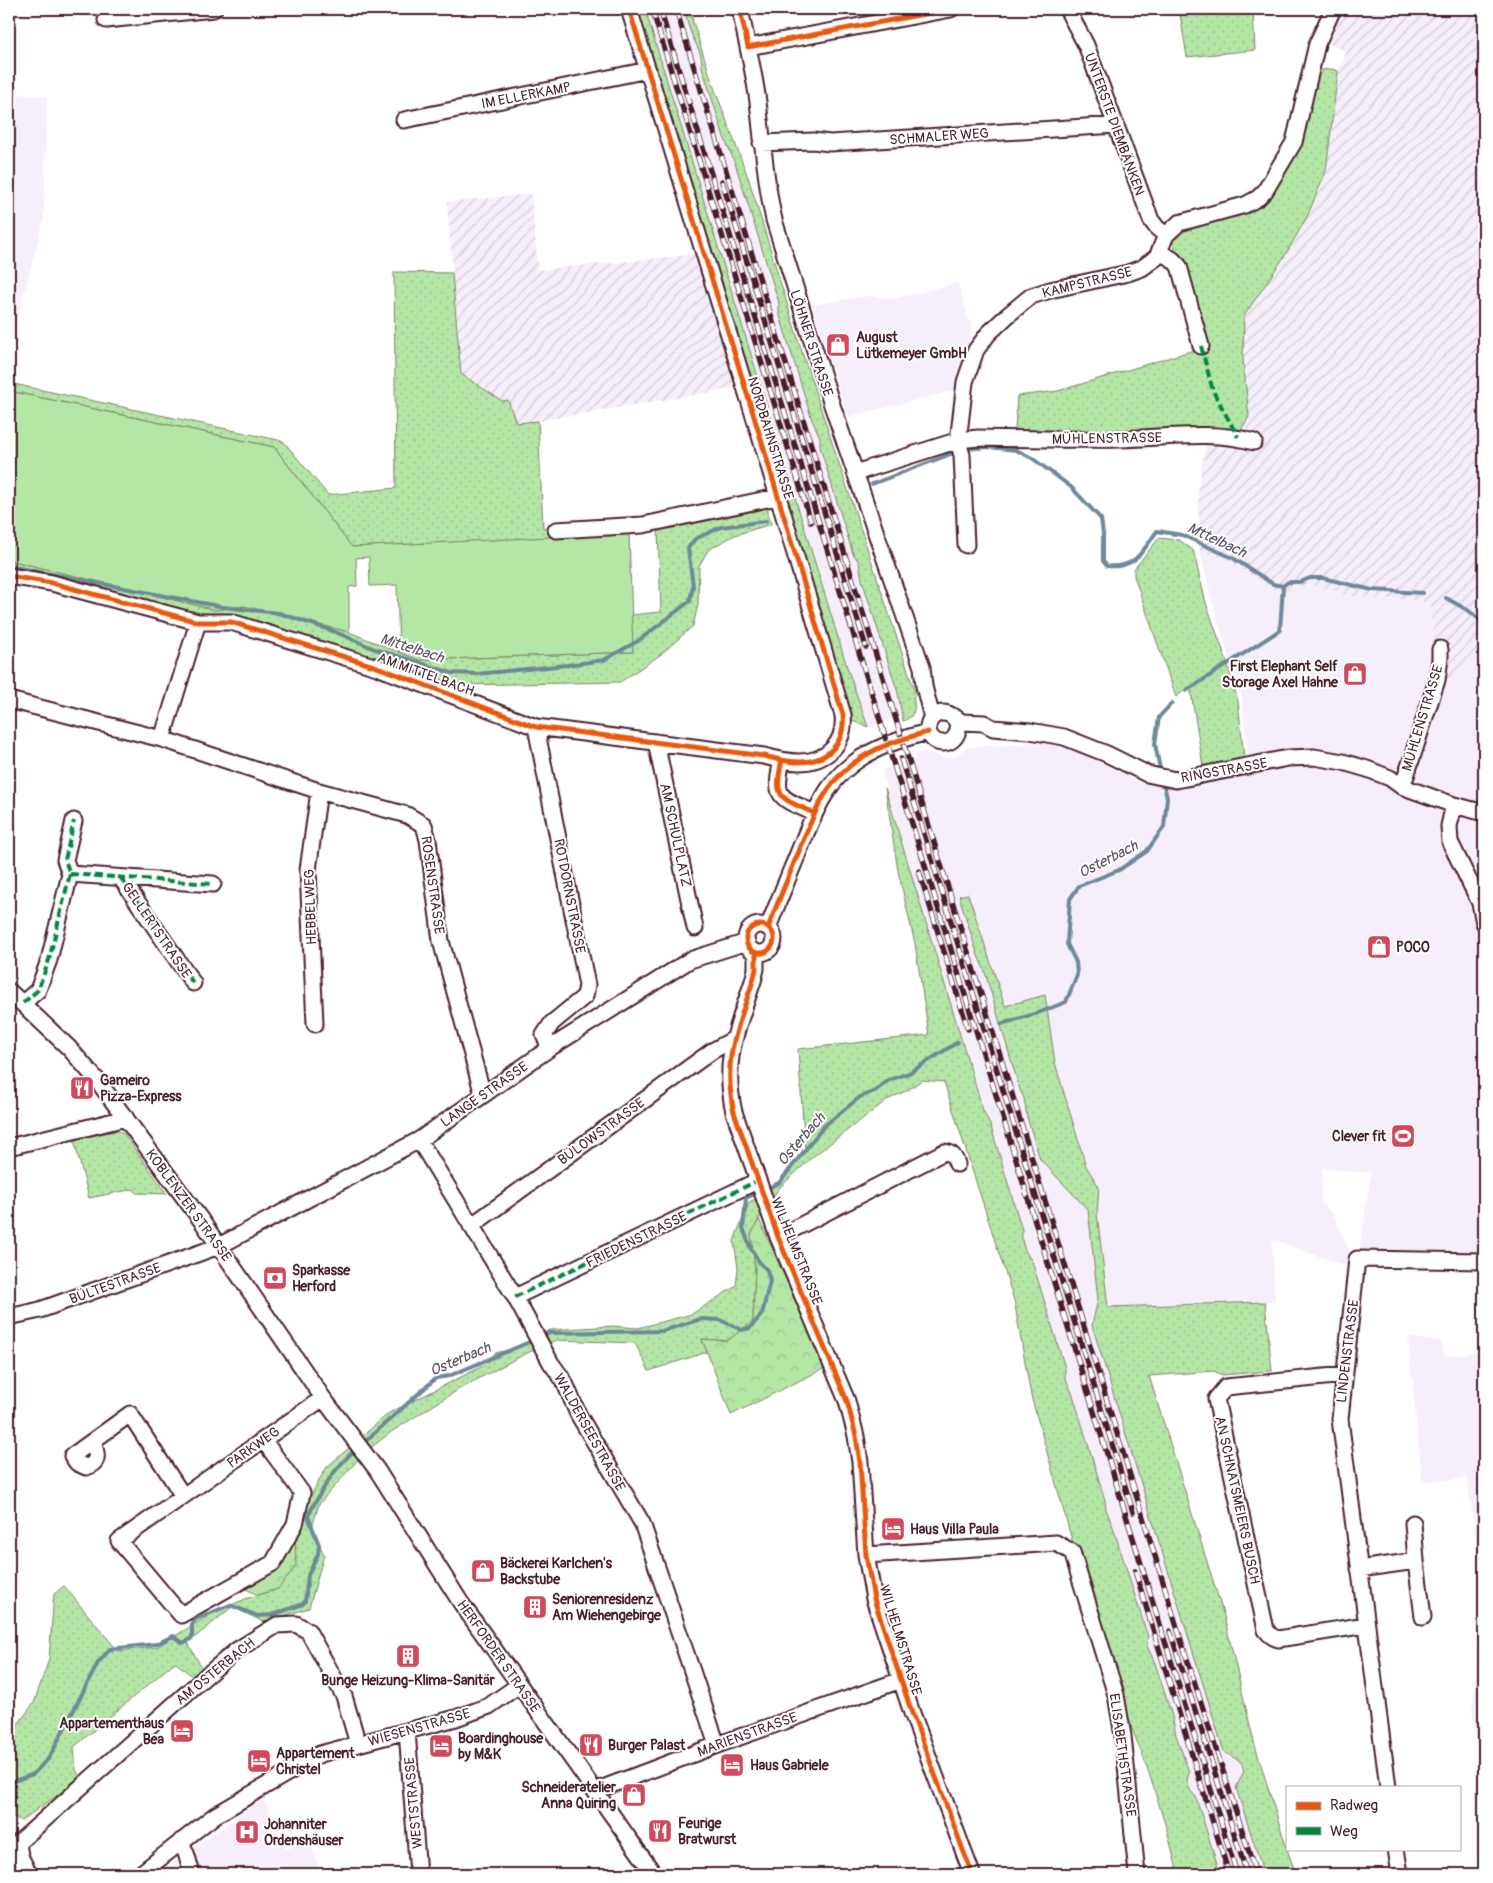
<svg xmlns="http://www.w3.org/2000/svg" width="1493" height="1883" viewBox="0 0 1493 1883" font-family="Pangolin,sans-serif">
  <style>
    .built { fill: #f7eefb }
    .industrial { fill: url(#industrial-furrows) }
    .grass { fill: url(#grass-dots); stroke: #7f8268 }
    .park { fill: url(#park-crowns); stroke: #7f8268 }
    .pitch { fill: #b4e6a6; stroke: #7f8268 }
    .lines { fill: none; stroke-linecap: round; stroke-linejoin: round }
    .stream { stroke: #6d899a; stroke-width: 4 }
    .minor-casing { stroke: #4a1f2b; stroke-width: 19 }
    .minor { stroke: #fff; stroke-width: 15 }
    .rail-casing { stroke: #4a1f2b; stroke-width: 5.5 }
    .rail { stroke: #fff; stroke-width: 4; stroke-dasharray: 11; stroke-linecap: butt }
    .quiet { stroke: #00873e; stroke-width: 4; stroke-dasharray: 8 4; stroke-linecap: butt }
    .cycleway-casing { stroke: #fff; stroke-width: 8 }
    .cycleway { stroke: #e8590c; stroke-width: 5 }
    .labels { text-anchor: middle; stroke-width: 4; stroke-linejoin: round; paint-order: stroke }
    .street-label { font-size: 14px; fill: #4a1f2b; stroke: #fff }
    .poi-label { font-size: 14px; font-weight: bold; fill: #4a1f2b; stroke: #fff; text-anchor: start }
    .water-label { font-size: 15px; font-style: italic; fill: #5b5462; stroke: #fff }
  </style>
  <defs>
    <pattern id="industrial-furrows" width="10" height="10" patternUnits="userSpaceOnUse" patternTransform="scale(1.25)"><rect width="10" height="10" fill="#f7eefb"/><path d="M-1 1l2-2M0 10L10 0M9 11l2-2" fill="none" stroke="#d5ccd7"/></pattern>
    <pattern id="grass-dots" width="8" height="8" patternUnits="userSpaceOnUse" patternTransform="scale(1.25)"><rect width="8" height="8" fill="#b4e6a6"/><path d="M2 2h.1M6 6h.1" fill="none" stroke="#9cc58f" stroke-width="1.8" stroke-linecap="round"/></pattern>
    <pattern id="park-crowns" width="20" height="18" patternUnits="userSpaceOnUse" patternTransform="scale(1.25)"><rect width="20" height="18" fill="#b4e6a6"/><path d="M2 6a3 3 0 1 1 6 0M12 15a3 3 0 1 1 6 0" fill="none" stroke="#9cc58f"/></pattern>
  </defs>
  <rect width="100%" height="100%" fill="#fff"/>
  <filter id="ink" filterUnits="userSpaceOnUse"><feTurbulence type="fractalNoise" baseFrequency=".02" numOctaves="2"/><feDisplacementMap in="SourceGraphic" scale="10" xChannelSelector="R" yChannelSelector="G"/><feConvolveMatrix kernelMatrix="1 2 1 2 8 2 1 2 1" color-interpolation-filters="sRGB"/></filter>
  <g filter="url(#ink)">
    <path class="built" d="M645 9H684L694 40 700 48 702 57V67L724 137 735 163 779 303V313L812 420 820 437V447L853 554 859 562 862 580 898 693 902 716 868 727 848 670Z
      M9 93 47 97 44 218 9 350Z
      M958 283 972 331 956 390 848 417 812 305 865 296 897 298Z
      M1200 552 1224 558 1279 593 1292 587 1311 585 1338 592 1346 595 1391 600H1418L1430 604 1434 649 1442 687 1461 669 1477 660 1484 659V1254L1359 1253 1371 1173 1322 1169 1321 1202 1333 1214 1350 1251 1348 1267 1272 1239 1275 1301 1108 1307 1097 1213 1099 1187 1087 1166 1055 1063 1045 995 1005 1006 968 894 960 896 978 956 984 969 1020 1090 1024 1098 1027 1117 1040 1159 1088 1210 1098 1299 1092 1325 1224 1752 1241 1762 1244 1771 1236 1789 1264 1874H1220L1196 1797 1190 1790 1187 1781 1189 1771 1176 1735 1172 1716 1155 1663 1150 1655 1147 1646 1148 1637 1113 1527 1106 1509 1105 1500 1073 1396 1065 1377V1368L1032 1261 1025 1254 1021 1240 1022 1230 901 842 881 770 915 760 914 754 924 751 942 758 954 757 967 747 1048 743 1083 753 1137 781 1168 788 1186 786 1250 773 1242 699 1212 601Z
      M1408 1337 1441 1342 1444 1356 1484 1352V1842L1476 1781 1480 1777 1473 1712 1479 1632V1587L1482 1578 1467 1478 1422 1482Z
      M264 1799 286 1849 309 1840 322 1874H159L232 1820Z"/>
    <path class="industrial" d="M1345 9H1484V659L1477 660 1461 669 1443 687 1434 649 1430 604 1418 600 1363 598 1346 595 1338 592 1311 585 1292 587 1279 593 1224 558 1200 552 1199 544 1198 488 1206 443 1232 444 1243 359 1244 316 1284 257 1307 217 1326 171 1338 71 1346 52 1328 43Z
      M531 194 538 270 711 253 754 385 538 421 516 424 502 401 461 374 447 202Z"/>
    <path class="grass" d="M637 9H645L848 670 868 727 850 720 754 385 711 253Z
      M684 9H689L712 82 749 180 802 352 916 695 913 697C916 708 915 717 903 721L898 693 862 580 859 562 853 554 820 447V437L812 420 779 313V303L735 163 724 137 702 67C702 55 699 50 694 40 689 31 687 19 684 9Z
      M1224 9H1253L1255 50 1187 57 1180 14Z
      M1332 69 1338 71 1326 171 1307 217 1284 257 1244 316 1243 359 1249 417 1232 444 1206 443 1203 439 1102 447H1014L1017 396 1058 391 1204 347 1171 235 1185 224 1269 192 1313 71Z
      M394 272 452 273 461 374 502 401 508 400 516 423 538 421 543 528H550L551 538 352 547 274 447 9 391V383L283 441 328 495 396 488Z
      M767 507 771 524 735 535 708 550 699 566 698 605 693 626 660 655 620 682 461 685 232 617 201 615 53 580 9 574V560L216 610 244 606 349 632 419 660 633 652 631 615 661 612 658 529Z
      M1159 538 1179 540 1193 550 1206 603 1226 659 1238 701 1244 758 1203 766 1190 686 1176 697 1134 576V569Z
      M885 788 983 1110 991 1127 1022 1230C1021 1242 1024 1251 1032 1261L1065 1368V1377L1073 1395 1105 1500 1106 1509 1113 1527 1148 1637 1147 1646 1155 1663 1172 1716 1176 1735 1189 1772 1187 1781 1190 1790 1196 1797 1220 1874H1178L1167 1830 1147 1767 1118 1693 1076 1554 1031 1396 1014 1300 944 1082 922 1080 908 1090 887 1100 815 1155 780 1187 762 1213 751 1235 755 1267 753 1321 727 1341 702 1339 707 1352 649 1371 635 1343 556 1340 523 1355 461 1388 391 1432 363 1454 319 1504 312 1527 324 1555 309 1608 264 1622 232 1607 188 1643 202 1668 192 1676 175 1662 74 1747 76 1770 81 1778 21 1821 9 1814V1736L34 1703 49 1659 54 1594 64 1586 118 1651 157 1647 211 1614 245 1599 278 1589C291 1546 303 1504 327 1467L389 1413 487 1364 495 1353 517 1348 550 1330 613 1326 638 1328 692 1314 736 1286 738 1268 734 1241 749 1202 768 1193 805 1151 798 1049 929 1035 915 944 898 871Z
      M968 894 1005 1006 1045 995 1055 1063 1086 1166 1099 1187 1097 1213 1108 1307 1265 1302 1272 1371 1222 1375 1214 1371 1149 1376 1224 1616 1254 1742 1287 1849 1296 1874H1264L1236 1788 1244 1771 1241 1762 1224 1752 1092 1325 1098 1299 1088 1210 1040 1159 1027 1117 1024 1098 1020 1090 984 969 978 956 959 896Z
      M114 1131H119L124 1134 167 1194 136 1193 134 1189 89 1198 74 1140Z"/>
    <path class="park" d="M759 1219 825 1368 731 1415 702 1339 727 1341 753 1321 755 1267 751 1235Z
      M295 1530 296 1566 278 1589 258 1595 242 1587Z"/>
    <path class="pitch" d="M9 391 274 447 352 547 629 533 633 652 419 660 399 652 397 585 370 586 369 557 356 558 357 586 349 587V632L244 606 216 610 9 560Z"/>
    <g class="lines">
      <path class="stream" d="M963 449 989 447 1016 450 1032 458 1071 487 1101 519 1103 534V561L1107 566C1135 569 1142 552 1157 531L1182 535 1233 558 1273 584 1283 586 1288 582H1300L1310 578H1323L1372 590 1423 593
        M872 484 956 452
        M9 566 223 607 279 613 333 631 375 649 452 673 477 674 567 665 604 660 638 641 690 601 693 586 688 548 695 539 721 527 766 521
        M1446 598 1469 611 1484 623
        M1186 691 1280 630 1283 586
        M1161 774 1155 744 1159 717 1172 703
        M1001 1024 1038 1013 1066 1002 1077 975 1076 962 1067 944 1070 899 1079 886 1119 870 1147 851 1164 827 1167 798 1163 781
        M765 1189 779 1183 824 1126 860 1097 875 1091 889 1080 909 1073 958 1042
        M540 1337 549 1333 662 1331 701 1319 720 1320 742 1330 750 1328 762 1314 770 1281 767 1270 760 1263 751 1249 743 1228 746 1198 759 1192
        M361 1445 436 1378 449 1376 534 1340
        M9 1783 33 1774 49 1758 98 1663 110 1649 156 1644 173 1636 183 1643 192 1638V1623L196 1619 230 1605 258 1616 272 1615 303 1604 305 1601 308 1575 318 1554 319 1545 308 1516C321 1491 334 1468 356 1449"/>
      <defs>
        <path id="minor" d="M740 9C746 40 754 71 758 102 763 142 765 181 774 220L832 405 922 667 924 686 932 718
          M1067 9 1086 45 1151 220 1157 228 1166 235
          M106 20 214 9
          M748 47 951 9
          M404 120 648 70
          M761 143 813 141 830 143 1116 125
          M1159 252 1172 259 1179 266 1201 346
          M855 473 959 440 978 438C1025 439 1073 440 1120 439 1163 438 1214 430 1254 442
          M556 530 643 525 777 497
          M966 545 962 455 958 442 965 382 976 350 988 334 1008 315 1031 296 1050 290 1128 273 1142 268 1157 257 1166 235 1179 223 1245 205 1258 198 1265 191 1294 142 1317 44 1333 9
          M9 576 52 583 198 622H231L377 667 536 727 764 756C775 759 787 762 799 762 826 762 846 744 843 715L760 436 629 9
          M9 700 162 739 319 791 407 815 424 825 428 840 441 941 483 1095
          M928 728a15 15 0 1 1 30 0a15 15 0 1 1-30 0Z
          M953 716 962 722 984 723 993 728 1030 731 1064 737 1107 754 1147 774 1176 780 1288 758 1314 757 1343 762 1367 769 1390 778 1401 786 1454 805 1484 813
          M536 727 587 985 585 996 552 1023 544 1035 550 1048
          M162 739 198 622
          M656 742 695 928
          M782 760C773 800 780 797 814 813
          M1401 786 1406 776 1437 680 1440 659V649
          M1454 805 1449 826 1450 842 1480 903 1484 923
          M70 874 213 884
          M121 878 193 983
          M746 939a14 14 0 1 1 28 0a14 14 0 1 1-28 0Z
          M768 928C777 904 787 880 797 856 810 824 822 787 851 765 874 747 901 739 928 732
          M756 953V969L753 981C737 1030 722 1059 734 1112L778 1237 847 1401 856 1436 860 1462 866 1555 874 1599 912 1713 972 1874
          M9 991 69 1048 97 1080 201 1220 323 1398 377 1470 461 1603 654 1874
          M23 1003 38 990 49 960 70 874 65 860 74 821
          M315 1024 308 870 319 791
          M419 1140 515 1297 551 1363 564 1381 578 1414 642 1523 717 1745
          M9 1147 126 1118
          M471 1226 712 1051 734 1039
          M778 1237 944 1152C952 1153 954 1156 957 1164
          M515 1297 757 1181
          M9 1317 40 1310 219 1246 419 1140 550 1048 690 960 747 942
          M1344 1375 1226 1387 1216 1399 1266 1630C1270 1635 1272 1637 1278 1639L1366 1625
          M93 1441C97 1453 100 1463 86 1467L77 1463 72 1456 130 1414 183 1496
          M264 1441 302 1493 295 1524 273 1563 181 1615 119 1541 323 1398
          M1413 1523 1416 1561
          M866 1555 1056 1543 1072 1552 1116 1695 1123 1736 1137 1874
          M1359 1569 1416 1561 1423 1617
          M407 1731 418 1874
          M1388 1787 1340 1419 1357 1259 1484 1261
          M595 1791 717 1745 901 1680
          M181 1841 187 1856 192 1874
          M1396 1849 1400 1874
          M29 1874 20 1856 18 1843 206 1676 237 1650 277 1625 296 1624 308 1631 344 1696 358 1744
          M140 1874 214 1816 320 1754 456 1718 489 1706 519 1685"/>
      </defs>
      <use href="#minor" class="minor-casing"/>
      <use href="#minor" class="minor"/>
      <defs>
        <path id="rail" d="M652 9 811 522
          M660 9 1237 1874
          M676 9 1181 1640 1256 1874
          M722 181 866 647
          M901 759 1133 1512
          M919 871 968 1029
          M1135 1571 1229 1874
          M1170 1631 1247 1874"/>
      </defs>
      <use href="#rail" class="rail-casing"/>
      <use href="#rail" class="rail"/>
      <path class="quiet" d="M1201 346 1213 391 1238 437
        M70 874 213 884
        M121 878 193 983
        M23 1003 38 990 49 960 70 874 65 860 74 821
        M515 1297 757 1181"/>
      <defs>
        <path id="cycleway" d="M740 9 748 47 951 9
          M9 576 52 583 198 622H231L377 667 536 727 764 756C775 759 787 762 799 762 826 762 846 744 843 715L760 436 629 9
          M782 760C773 800 780 797 814 813
          M746 939a14 14 0 1 1 28 0a14 14 0 1 1-28 0Z
          M768 928C777 904 787 880 797 856 810 824 822 787 851 765 874 747 901 739 928 732
          M756 953V969L753 981C737 1030 722 1059 734 1112L778 1237 847 1401 856 1436 860 1462 866 1555 874 1599 912 1713 972 1874"/>
      </defs>
      <use href="#cycleway" class="cycleway-casing"/>
      <use href="#cycleway" class="cycleway"/>
    </g>
  </g>
  <defs>
    <symbol id="shop-square" viewBox="-11 -11 22 22"><rect x="-9" y="-9" width="18" height="18" rx="4" fill="#d1495b" stroke="#fff"/><path d="M-5-2.5h2.3a2.7 3.5 0 0 1 5.4 0H5L5.5 6h-11ZM-1.5-2.5h3a1.5 2.3 0 0 0-3 0Z" fill="#fff"/></symbol>
    <symbol id="restaurant-square" viewBox="-11 -11 22 22"><rect x="-9" y="-9" width="18" height="18" rx="4" fill="#d1495b" stroke="#fff"/><path d="M-5-6h1v4h1v-4h1v4h1v-4h1v5L-1.5 .5V6h-2V.5L-5-1ZM5-6V6H3V1.5H1.5Q1.5-4 5-6Z" fill="#fff"/></symbol>
    <symbol id="stadium-square" viewBox="-11 -11 22 22"><rect x="-9" y="-9" width="18" height="18" rx="4" fill="#d1495b" stroke="#fff"/><path d="M0-5a6.5 5 0 1 0 0 10a6.5 5 0 1 0 0-10ZM-3.5-1.8h7v3.6h-7Z" fill="#fff"/></symbol>
    <symbol id="bank-square" viewBox="-11 -11 22 22"><rect x="-9" y="-9" width="18" height="18" rx="4" fill="#d1495b" stroke="#fff"/><path d="M-6-4H6V4H-6ZM0-2.3a2.3 2.3 0 1 0 0 4.6a2.3 2.3 0 1 0 0-4.6Z" fill="#fff"/></symbol>
    <symbol id="hotel-square" viewBox="-11 -11 22 22"><rect x="-9" y="-9" width="18" height="18" rx="4" fill="#d1495b" stroke="#fff"/><path d="M-6-4.5h1.5V1H6V5H4.5V3h-9V5H-6ZM-4 0a1.8 1.8 0 1 1 3.6 0ZM.5 0V-2.5h3Q6-2.5 6 0Z" fill="#fff"/></symbol>
    <symbol id="building-square" viewBox="-11 -11 22 22"><rect x="-9" y="-9" width="18" height="18" rx="4" fill="#d1495b" stroke="#fff"/><path d="M-4-6H4V6H1V3H-1V6H-4ZM-2.5-4.3h1.7v1.8h-1.7ZM.8-4.3h1.7v1.8H.8ZM-2.5-1h1.7V.8h-1.7ZM.8-1h1.7V.8H.8Z" fill="#fff"/></symbol>
    <symbol id="hospital-square" viewBox="-11 -11 22 22"><rect x="-9" y="-9" width="18" height="18" rx="4" fill="#d1495b" stroke="#fff"/><path d="M-5-5h3v3.5h4V-5h3V5h-3V1.5h-4V5h-3Z" fill="#fff"/></symbol>
  </defs>
  <g fill-rule="evenodd">
    <use href="#shop-square" x="824" y="331" width="28" height="28"/>
    <use href="#shop-square" x="1341" y="660" width="28" height="28"/>
    <use href="#shop-square" x="1365" y="933" width="28" height="28"/>
    <use href="#restaurant-square" x="68" y="1074" width="28" height="28"/>
    <use href="#stadium-square" x="1389" y="1122" width="28" height="28"/>
    <use href="#bank-square" x="261" y="1264" width="28" height="28"/>
    <use href="#hotel-square" x="879" y="1515" width="28" height="28"/>
    <use href="#shop-square" x="469" y="1557" width="28" height="28"/>
    <use href="#building-square" x="521" y="1593" width="28" height="28"/>
    <use href="#building-square" x="394" y="1642" width="28" height="28"/>
    <use href="#hotel-square" x="168" y="1717" width="28" height="28"/>
    <use href="#restaurant-square" x="577" y="1731" width="28" height="28"/>
    <use href="#hotel-square" x="427" y="1732" width="28" height="28"/>
    <use href="#hotel-square" x="245" y="1747" width="28" height="28"/>
    <use href="#hotel-square" x="718" y="1751" width="28" height="28"/>
    <use href="#shop-square" x="620" y="1781" width="28" height="28"/>
    <use href="#restaurant-square" x="646" y="1817" width="28" height="28"/>
    <use href="#hospital-square" x="233" y="1818" width="28" height="28"/>
  </g>
  <g class="labels">
    <g class="street-label">
      <text transform="translate(526 95) rotate(-11)" y="5">IM ELLERKAMP</text>
      <text transform="translate(1115 124) rotate(70)" y="5">UNTERSTE DIEMBÄNKEN</text>
      <text transform="translate(939 136) rotate(-4)" y="5">SCHMALER WEG</text>
      <text transform="translate(1087 282) rotate(-14)" y="5">KAMPSTRASSE</text>
      <text transform="translate(812 343) rotate(72)" y="5">LÖHNER STRASSE</text>
      <text transform="translate(771 438) rotate(73)" y="5">NORDBAHNSTRASSE</text>
      <text transform="translate(1107 438) rotate(-1)" y="5">MÜHLENSTRASSE</text>
      <text transform="translate(426 674) rotate(20)" y="5">AM MITTELBACH</text>
      <text transform="translate(1422 718) rotate(-73)" y="5">MÜHLENSTRASSE</text>
      <text transform="translate(1224 770) rotate(-10)" y="5">RINGSTRASSE</text>
      <text transform="translate(676 835) rotate(78)" y="5">AM SCHULPLATZ</text>
      <text transform="translate(433 885) rotate(82)" y="5">ROSENSTRASSE</text>
      <text transform="translate(570 896) rotate(79)" y="5">ROTDORNSTRASSE</text>
      <text transform="translate(310 907) rotate(-92)" y="5">HEBBELWEG</text>
      <text transform="translate(157 930) rotate(56)" y="5">GELLERTSTRASSE</text>
      <text transform="translate(484 1094) rotate(-35)" y="5">LANGE STRASSE</text>
      <text transform="translate(601 1131) rotate(-36)" y="5">BÜLOWSTRASSE</text>
      <text transform="translate(189 1205) rotate(54)" y="5">KOBLENZER STRASSE</text>
      <text transform="translate(636 1239) rotate(-26)" y="5">FRIEDENSTRASSE</text>
      <text transform="translate(797 1251) rotate(68)" y="5">WILHELMSTRASSE</text>
      <text transform="translate(115 1283) rotate(-20)" y="5">BÜLTESTRASSE</text>
      <text transform="translate(1347 1351) rotate(-83)" y="5">LINDENSTRASSE</text>
      <text transform="translate(590 1432) rotate(61)" y="5">WALDERSEESTRASSE</text>
      <text transform="translate(253 1447) rotate(-35)" y="5">PARKWEG</text>
      <text transform="translate(1238 1500) rotate(78)" y="5">AN SCHNATSMEIERS BUSCH</text>
      <text transform="translate(901 1640) rotate(73)" y="5">WILHELMSTRASSE</text>
      <text transform="translate(499 1656) rotate(55)" y="5">HERFORDER STRASSE</text>
      <text transform="translate(215 1671) rotate(-39)" y="5">AM OSTERBACH</text>
      <text transform="translate(419 1727) rotate(-16)" y="5">WIESENSTRASSE</text>
      <text transform="translate(747 1734) rotate(-20)" y="5">MARIENSTRASSE</text>
      <text transform="translate(1123 1755) rotate(82)" y="5">ELISABETHSTRASSE</text>
      <text transform="translate(413 1803) rotate(-95)" y="5">WESTSTRASSE</text>
    </g>
    <g class="poi-label">
      <text x="856" y="342">August<tspan x="856" dy="16">Lütkemeyer GmbH</tspan></text>
      <text x="1338" y="671" text-anchor="end">First Elephant Self<tspan x="1338" dy="16">Storage Axel Hahne</tspan></text>
      <text x="1396" y="952">POCO</text>
      <text x="100" y="1085">Gameiro<tspan x="100" dy="16">Pizza-Express</tspan></text>
      <text x="1386" y="1141" text-anchor="end">Clever fit</text>
      <text x="292" y="1275">Sparkasse<tspan x="292" dy="16">Herford</tspan></text>
      <text x="910" y="1534">Haus Villa Paula</text>
      <text x="500" y="1568">Bäckerei Karlchen's<tspan x="500" dy="16">Backstube</tspan></text>
      <text x="552" y="1604">Seniorenresidenz<tspan x="552" dy="16">Am Wiehengebirge</tspan></text>
      <text x="408" y="1685" text-anchor="middle">Bunge Heizung-Klima-Sanitär</text>
      <text x="164" y="1728" text-anchor="end">Appartementhaus<tspan x="164" dy="16">Bea</tspan></text>
      <text x="458" y="1743">Boardinghouse<tspan x="458" dy="16">by M&amp;K</tspan></text>
      <text x="608" y="1750">Burger Palast</text>
      <text x="276" y="1758">Appartement<tspan x="276" dy="16">Christel</tspan></text>
      <text x="750" y="1770">Haus Gabriele</text>
      <text x="616" y="1792" text-anchor="end">Schneideratelier<tspan x="616" dy="16">Anna Quiring</tspan></text>
      <text x="678" y="1828">Feurige<tspan x="678" dy="16">Bratwurst</tspan></text>
      <text x="264" y="1829">Johanniter<tspan x="264" dy="16">Ordenshäuser</tspan></text>
    </g>
    <g class="water-label">
      <text transform="translate(1217 540) rotate(25)" y="5">Mttelbach</text>
      <text transform="translate(412 648) rotate(18)" y="5">Mittelbach</text>
      <text transform="translate(1108 859) rotate(-27)" y="5">Osterbach</text>
      <text transform="translate(801 1139) rotate(-49)" y="5">Osterbach</text>
      <text transform="translate(460 1359) rotate(-23)" y="5">Osterbach</text>
    </g>
  </g>
  <rect width="1493" height="1883" fill="none" stroke="#fff" stroke-width="30"/>
  <rect x="15" y="15" width="1463" height="1853" fill="none" stroke="#4a1f2b" stroke-width="2" filter="url(#ink)"/>
  <rect x="1286" y="1786" width="175" height="65" fill="#ffffff" stroke="#b7a5aa"/>
  <rect x="1296" y="1802" width="25" height="8" fill="#e8590c" stroke="#b7a5aa"/>
  <text x="1330" y="1810" font-size="15" fill="#4a1f2b">Radweg</text>
  <rect x="1296" y="1827" width="25" height="8" fill="#00873e" stroke="#b7a5aa"/>
  <text x="1330" y="1836" font-size="15" fill="#4a1f2b">Weg</text>
</svg>
